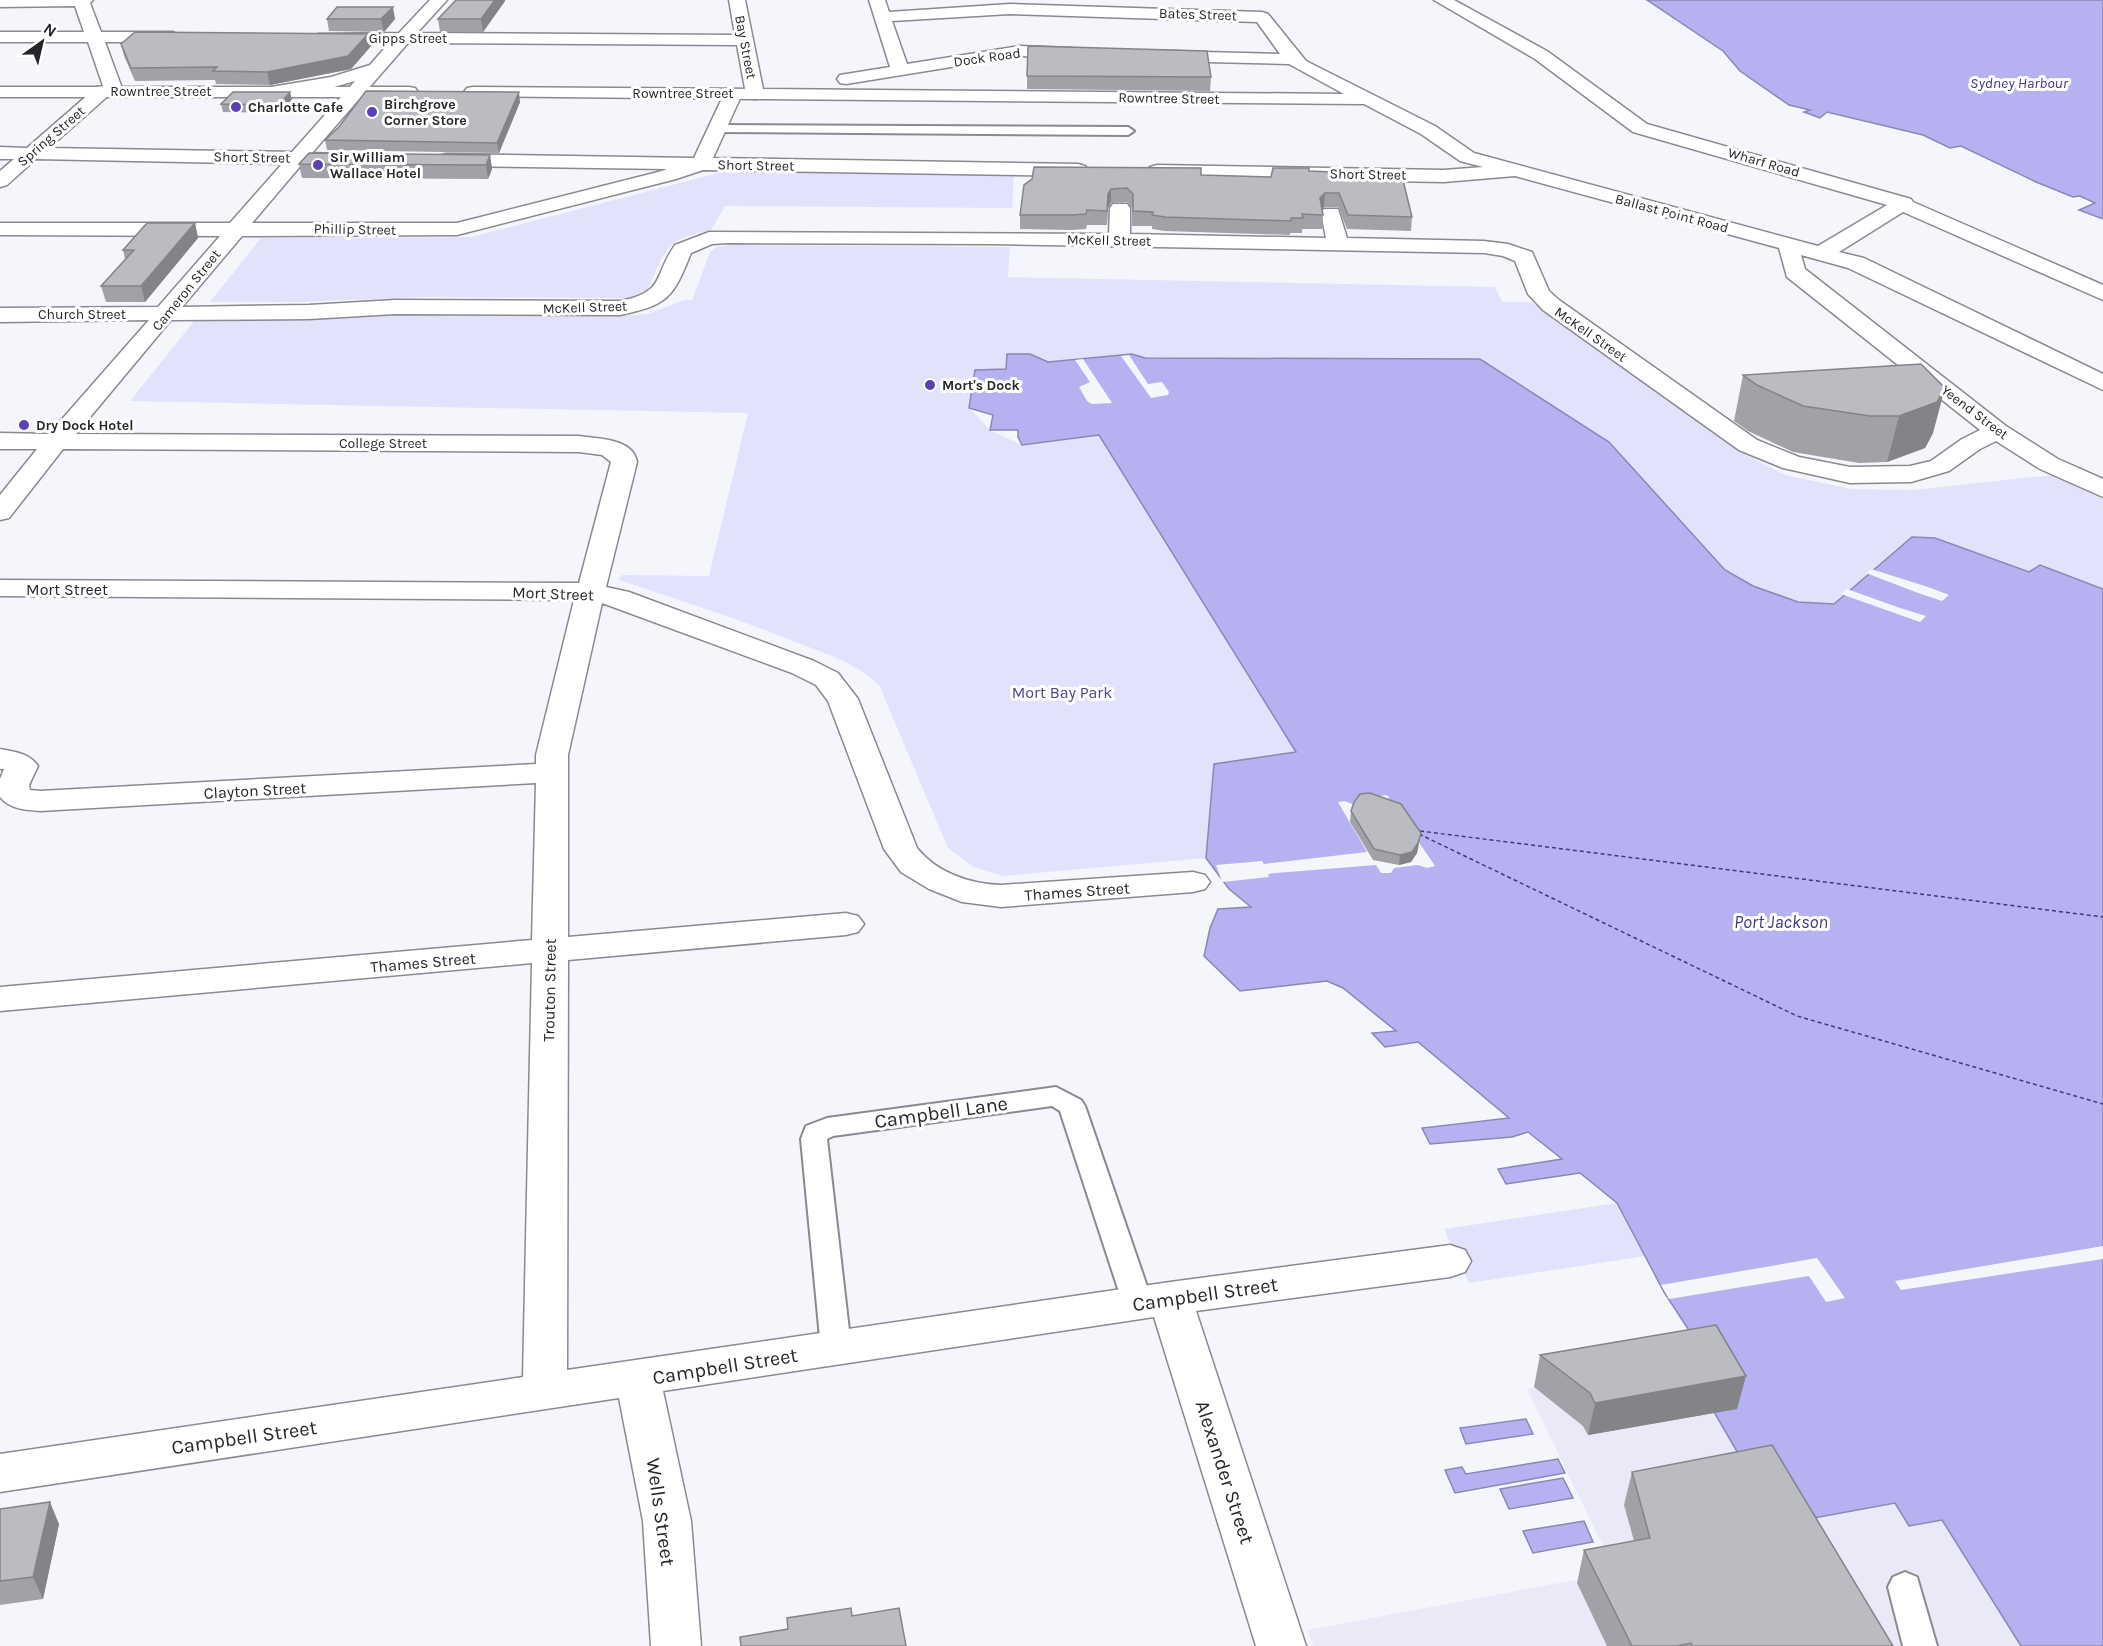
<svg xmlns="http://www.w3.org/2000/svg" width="2103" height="1646" viewBox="0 0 2103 1646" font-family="Karla,sans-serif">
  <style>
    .built { fill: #e9e9f8 }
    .green { fill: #e3e2fc }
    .water { fill: #b6b1f0; stroke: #8b87b4; stroke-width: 1.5 }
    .pier { fill: #f5f5fc }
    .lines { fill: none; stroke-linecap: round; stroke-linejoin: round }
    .ferry { stroke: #43367f; stroke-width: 1.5; stroke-dasharray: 4 3; stroke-linecap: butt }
    .service-casing { stroke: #89898f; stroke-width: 4 }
    .minor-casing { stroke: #89898f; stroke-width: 3 }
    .tertiary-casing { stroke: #89898f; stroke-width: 3 }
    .service { fill: #fff; fill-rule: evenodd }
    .minor { fill: #fff; fill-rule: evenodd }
    .tertiary { fill: #fff; fill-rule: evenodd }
    .wall { fill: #a1a1a7 }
    .shaded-wall { fill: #838388 }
    .building { fill: #bbbbc2; stroke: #838388; stroke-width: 1.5 }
    .poi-dot { fill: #5a3fb7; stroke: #fff; stroke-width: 2 }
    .labels { text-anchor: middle; stroke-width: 6; stroke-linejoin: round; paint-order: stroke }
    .far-street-label { font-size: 14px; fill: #272629; stroke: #fff }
    .far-poi-label { font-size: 14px; font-weight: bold; fill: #272629; stroke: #fff; text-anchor: start }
    .far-water-label { font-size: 15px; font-style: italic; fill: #43367f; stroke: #fff }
    .street-label { font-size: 16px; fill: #272629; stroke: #fff }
    .park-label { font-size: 16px; fill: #4f438d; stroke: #fff }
    .water-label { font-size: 18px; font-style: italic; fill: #43367f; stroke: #fff }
    .near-street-label { font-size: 20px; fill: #272629; stroke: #fff }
  </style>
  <rect width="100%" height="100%" fill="#f5f5fc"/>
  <path class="built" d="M1707 1358 1815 1518 1895 1503 1909 1526 2103 1492 1969 1564 2021 1646H1313L1308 1630 1575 1580 1577 1583 1617 1575 1527 1389Z"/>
  <path class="green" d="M730 170 1014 174 1012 208 725 206 711 230C664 239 665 251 647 291L629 298 420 297 299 302H210L261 238 471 237Z
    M730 245 1010 247 1008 277 1495 287 1502 302H1532L1747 455 1785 475 1851 489 1913 490 2053 475 2103 499V589L2040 565 2030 572 1935 538 1912 537 1834 604 1798 602 1753 586 1725 570 1132 354 1048 362 1030 354 1006 369 975 371 969 408 990 430 1022 445 1099 435 1296 752 1215 764 1206 858 1003 876 974 867 948 848 879 685C857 663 826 654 798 643 739 619 679 600 619 580L622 575 709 576 748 413 130 401 195 320H293L400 315 621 316 648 314 684 300H692L710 252 717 247Z
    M1617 1203 1645 1256 1469 1283 1444 1229Z"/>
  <path class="water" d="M1647 0H2103V219L2079 210 2095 203 2080 196 2073 197 2036 182 1961 146 1950 148 1923 135 1827 112 1820 118 1804 112 1810 110 1789 105 1740 71 1723 51Z
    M1007 354H1030L1048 362 1132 354 1145 358 1480 359 1609 442 1725 570 1753 586 1798 602 1834 604 1912 537 1935 538 2029 572 2040 565 2103 589V1646H2021L1942 1520 1909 1526 1895 1503 1814 1518 1753 1479 1714 1412 1707 1358 1664 1292 1617 1203 1580 1173 1506 1184 1498 1169 1562 1159 1528 1132 1512 1137 1430 1144 1422 1128 1509 1118 1418 1042 1385 1047 1372 1033 1396 1031 1343 988 1327 981 1240 991 1204 956 1210 928 1218 909 1251 907 1229 889 1206 858 1214 764 1296 752 1099 435 1022 445 1018 437V430H990L993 415 969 408 975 370 1006 369Z
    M1526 1419 1533 1434 1466 1444 1460 1428Z
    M1558 1459 1565 1473 1455 1493 1445 1470 1462 1467 1466 1474Z
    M1563 1478 1573 1498 1509 1509 1500 1489Z
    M1584 1521 1593 1542 1533 1553 1523 1531Z"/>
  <path class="pier" d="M1129 355 1148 384 1162 382 1169 392 1168 395 1151 398 1121 356Z
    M1083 359 1112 403 1092 404 1087 401 1079 387 1090 382 1075 360Z
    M1871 569 1931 588 1949 595 1942 601 1918 593 1866 573Z
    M1847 589 1900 608 1926 616 1920 622 1841 594Z
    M1387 795 1435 866 1427 868 1418 865 1394 868 1391 873H1381L1376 865 1276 873 1268 874 1269 877 1222 882 1216 865 1262 861 1264 864 1367 852 1338 802 1344 801 1355 805 1376 802 1380 796Z
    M2103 1246V1259L1901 1290 1895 1281Z
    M1817 1258 1845 1298 1826 1302 1809 1276 1669 1299 1661 1285Z"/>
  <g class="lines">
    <path class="ferry" d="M1420 831 2103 917
      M1419 834 1797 1016 2103 1104"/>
    <defs>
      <path id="service" d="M717 125 1128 127 1134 131 1128 135 713 132 711 129 713 126Z
        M1056 1087 1081 1100 1085 1106 1153 1304 1148 1312 1138 1315 1128 1312 1123 1304 1060 1111 1052 1106 833 1136 827 1139 851 1348 847 1356 836 1360 825 1356 821 1348 801 1139 806 1126 827 1118Z
        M1905 1572 1917 1577 1937 1646H1903L1888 1587 1893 1577Z"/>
      <path id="minor" d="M0 0H93L90 3 101 32H173L181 37 173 42H105L123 91 120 95H109L49 148 292 152 355 81 334 87 277 96 271 95 268 91 271 87 331 77 370 65 389 43H324L316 38 318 34 399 33 430 0H447L417 33 735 35 729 0H745L763 89 1344 94 1289 64 1165 61 1159 60 1156 56 1159 52 1165 51 1280 54 1257 22 1010 14 892 21 907 64 1020 46 1071 48 1077 49 1079 53 1077 57 1071 58 1020 56 846 84 840 83 837 79 840 75 890 67 869 0H885L889 12 1010 4 1262 12 1268 14 1306 61 1435 126 1474 153 1818 246 1887 205 1633 132 1535 59 1434 0H1454L1547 51 1647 124 1911 199 1913 202 2103 285V300L1903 212 1839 252 1864 258 2103 374V390L1848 268 1801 255 1805 269 2006 426 2058 459 2103 479V497L2040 469 1996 441 1980 449 1949 471 1911 482 1850 483 1783 468 1739 450 1543 310 1528 294 1515 261 1503 256 1484 253 994 244 728 243 712 244 691 253C673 298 668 305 620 315L395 314 309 319 171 320 76 434 579 436C598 439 633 438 637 462L606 587 629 592 814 661 838 673 858 699 917 848C937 873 970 884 1001 885L1193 872 1205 875 1210 882 1205 889 1193 892 1001 907 962 902 929 889 901 872 884 849 828 701 816 685 792 673 602 603 568 755V937L846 913 858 916 864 924 858 932 846 935 568 960 567 1370 1170 1282 1450 1245 1465 1250 1471 1261 1465 1272 1450 1277 1196 1311 1306 1646H1256L1154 1317 663 1391 691 1521 701 1646H651L643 1521 619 1398 0 1492V1454L523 1377 532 963 0 1011V987L532 940 536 783 40 811C25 810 10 809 0 797V779L4 769H0V749C15 752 29 753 38 766L29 785 30 790 40 791 536 764V755L574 600 0 596V580L579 583 611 462 602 455 579 452 63 449 9 518 0 520V495L37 449H0V433L49 434 149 320 0 322V308L158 307 220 236 0 235V223H230L282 164 36 159 7 185 0 187V171L14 159H0V147L27 148 97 87 103 86 88 42H0V32H84L75 6 0 7ZM408 43 737 45 746 94 749 98 755 99 1364 104 1421 134 1460 161 1483 167 1444 170 1157 165 1150 167 1147 171 1150 175 1157 177 1444 182 1515 176 1779 248 1787 277 1980 430 1962 439 1931 461 1910 466 1850 467 1799 457 1757 440 1559 300 1549 291 1532 252 1508 244 1484 241 1347 238 1338 209H1324L1321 213 1326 238 1130 234V208L1127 204H1113L1110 208 1109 234 709 232 675 245C653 276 666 292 620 301L395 300 309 305 182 307 242 236 457 235 676 179 703 170 1078 176 1085 174 1088 170 1085 166 1078 164 713 158 742 94 739 90H727L724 94 694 158 446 154 439 156 436 160 439 164 446 166 667 169 662 171 457 223H252L302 164 356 163 359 159 356 155 312 153Z"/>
      <path id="tertiary" d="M0 87H409L415 88 418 92 415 96 409 97H0Z
        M473 87 755 89 761 90 764 94 761 98 755 99 467 96 464 92 467 88Z"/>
    </defs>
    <use href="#service" class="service-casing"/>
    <use href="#minor" class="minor-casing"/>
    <use href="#tertiary" class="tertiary-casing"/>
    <use href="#service" class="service"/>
    <use href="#minor" class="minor"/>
    <use href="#tertiary" class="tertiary"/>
  </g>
  <path class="wall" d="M456 0H505V1L483 32H440L438 19Z
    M327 19H395L384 32 329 31Z
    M121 44 371 46 351 69 270 85 216 84 215 80 135 81 124 56Z
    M1027 76 1211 77 1210 91 1027 89Z
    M290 92 292 100 281 113 223 112 221 104Z
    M520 102 499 153 327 150 325 140Z
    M490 155 492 169 488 179 302 178 299 164Z
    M1309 171 1333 179 1412 217 1411 231 1347 229 1338 207H1324L1322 209 1323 215 1322 229H1302V233H1290V235L1165 231 1152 229V226H1132V208L1127 202 1111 203 1108 208 1107 225H1087L1086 229 1071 230 1020 229V215L1024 185 1201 175 1271 177Z
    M195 223 198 238 145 302H106L101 286 125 259 123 250Z
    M1921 364 1933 433 1925 448 1887 462 1859 463 1793 452 1748 431 1734 421 1743 375Z
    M1351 811 1421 833 1417 853 1411 862 1399 865 1373 860 1350 822Z
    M1540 1355 1737 1409 1588 1435 1583 1426 1534 1387Z
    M1632 1472 1893 1646H1607L1577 1583 1584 1550 1634 1541 1624 1505Z
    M0 1509 59 1524 43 1599 0 1605Z"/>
  <path class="shaded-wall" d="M495 0H505V1L483 32 481 19Z
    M393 7 395 19 384 32 381 19Z
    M368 34 371 46 351 69 270 85 267 72Z
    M290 92 292 100 281 113 279 105Z
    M519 92 520 102 499 153 497 143Z
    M490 155 492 169 488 179 486 165Z
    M1111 189V203L1108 208 1107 225 1108 194Z
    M1325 193 1324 207 1319 212 1320 198Z
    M195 223 198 238 145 302 141 286Z
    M1945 388 1933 433 1925 448 1887 462 1899 416Z
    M1421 833 1417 853 1411 862 1399 865 1400 855Z
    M1746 1376 1737 1409 1588 1435 1595 1403Z
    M50 1502 59 1524 43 1599 33 1577Z"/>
  <path class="building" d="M456 0H495L481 19H438Z
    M337 7H393L381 19H327Z
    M135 32 368 34 348 56 267 72 213 71 217 67 131 68 121 44Z
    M1030 46 1207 51 1211 77 1027 76 1028 47Z
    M366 91 519 92 497 143 325 140 339 127Z
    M233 92H290L279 105 221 104Z
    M309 153 490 155 486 165 299 164Z
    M1034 167 1201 168V175L1271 177 1273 168H1309V171L1333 172V179L1403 180 1412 217 1348 215 1339 193H1325L1320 198 1323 215 1302 214 1303 218H1291V221L1165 217 1152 215 1153 212 1133 211V194L1127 188 1111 189 1108 194 1107 211 1087 210 1086 214 1071 215H1020L1024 185 1032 179Z
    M147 223H195L141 286H101L134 250H123Z
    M1921 364 1945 388 1937 402 1899 416H1870L1803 406 1757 385 1743 375Z
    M1370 793 1401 804 1421 833 1418 843 1412 852 1400 855 1374 849 1351 811 1354 802 1360 794Z
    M1716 1325 1746 1376 1595 1403 1590 1393 1540 1355Z
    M1772 1445 1893 1646H1692L1691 1643 1677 1646H1632L1584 1550 1650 1538 1632 1472Z
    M50 1502 33 1577 0 1581V1509Z
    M851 1608 852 1616 899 1608 906 1646H741L740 1637 788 1629 787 1618Z"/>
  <g class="poi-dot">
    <circle cx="236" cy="107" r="6"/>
    <circle cx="372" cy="112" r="6"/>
    <circle cx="318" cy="165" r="6"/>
    <circle cx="930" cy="385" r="6"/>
    <circle cx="24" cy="425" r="6"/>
  </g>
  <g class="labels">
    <g class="far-street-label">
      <text transform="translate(1198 14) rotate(2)" y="5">Bates Street</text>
      <text x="408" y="43">Gipps Street</text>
      <text transform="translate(746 47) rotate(79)" y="5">Bay Street</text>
      <text transform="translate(987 57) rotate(-8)" y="5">Dock Road</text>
      <text x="161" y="96">Rowntree Street</text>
      <text x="683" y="98">Rowntree Street</text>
      <text transform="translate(1169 98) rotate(1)" y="5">Rowntree Street</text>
      <text transform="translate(51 136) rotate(-41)" y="5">Spring Street</text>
      <text transform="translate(252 157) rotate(1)" y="5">Short Street</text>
      <text transform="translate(1764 162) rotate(16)" y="5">Wharf Road</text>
      <text transform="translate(756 165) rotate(1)" y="5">Short Street</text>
      <text transform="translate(1368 174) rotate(1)" y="5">Short Street</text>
      <text transform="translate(1672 213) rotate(15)" y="5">Ballast Point Road</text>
      <text transform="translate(355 229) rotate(1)" y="5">Phillip Street</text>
      <text transform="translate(1109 240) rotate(1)" y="5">McKell Street</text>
      <text transform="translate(186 290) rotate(-51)" y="5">Cameron Street</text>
      <text transform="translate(585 307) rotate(-2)" y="5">McKell Street</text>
      <text x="82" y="319">Church Street</text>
      <text transform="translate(1591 334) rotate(35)" y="5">McKell Street</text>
      <text transform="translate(1975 412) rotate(37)" y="5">Yeend Street</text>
      <text x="383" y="448">College Street</text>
    </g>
    <g class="far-poi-label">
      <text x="384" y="109">Birchgrove<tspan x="384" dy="16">Corner Store</tspan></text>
      <text x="248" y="112">Charlotte Cafe</text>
      <text x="330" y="162">Sir William<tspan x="330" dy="16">Wallace Hotel</tspan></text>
      <text x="942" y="390">Mort's Dock</text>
      <text x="36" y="430">Dry Dock Hotel</text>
    </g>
    <g class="far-water-label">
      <text x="2019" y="88">Sydney Harbour</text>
    </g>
    <g class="street-label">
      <text x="67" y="595">Mort Street</text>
      <text transform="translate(553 593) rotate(2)" y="6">Mort Street</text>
      <text transform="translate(255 790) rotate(-3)" y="6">Clayton Street</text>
      <text transform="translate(1077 891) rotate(-4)" y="6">Thames Street</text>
      <text transform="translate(423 962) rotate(-5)" y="6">Thames Street</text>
      <text transform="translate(549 990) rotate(-89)" y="6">Trouton Street</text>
    </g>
    <g class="park-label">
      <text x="1062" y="698">Mort Bay Park</text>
    </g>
    <g class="water-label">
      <text x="1781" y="928">Port Jackson</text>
    </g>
    <g class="near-street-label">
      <text transform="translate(941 1112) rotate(-8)" y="7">Campbell Lane</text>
      <text transform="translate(1205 1294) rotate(-8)" y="7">Campbell Street</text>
      <text transform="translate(725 1366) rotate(-9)" y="7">Campbell Street</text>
      <text transform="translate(244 1437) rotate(-8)" y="7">Campbell Street</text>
      <text transform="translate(1225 1472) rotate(72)" y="7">Alexander Street</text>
      <text transform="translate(661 1512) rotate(82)" y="7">Wells Street</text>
    </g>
  </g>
  <g transform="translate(42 42) rotate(34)" stroke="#ffffff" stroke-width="4.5" paint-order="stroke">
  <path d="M0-4.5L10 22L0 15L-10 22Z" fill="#272629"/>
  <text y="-9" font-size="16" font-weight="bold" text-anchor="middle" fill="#272629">N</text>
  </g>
</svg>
